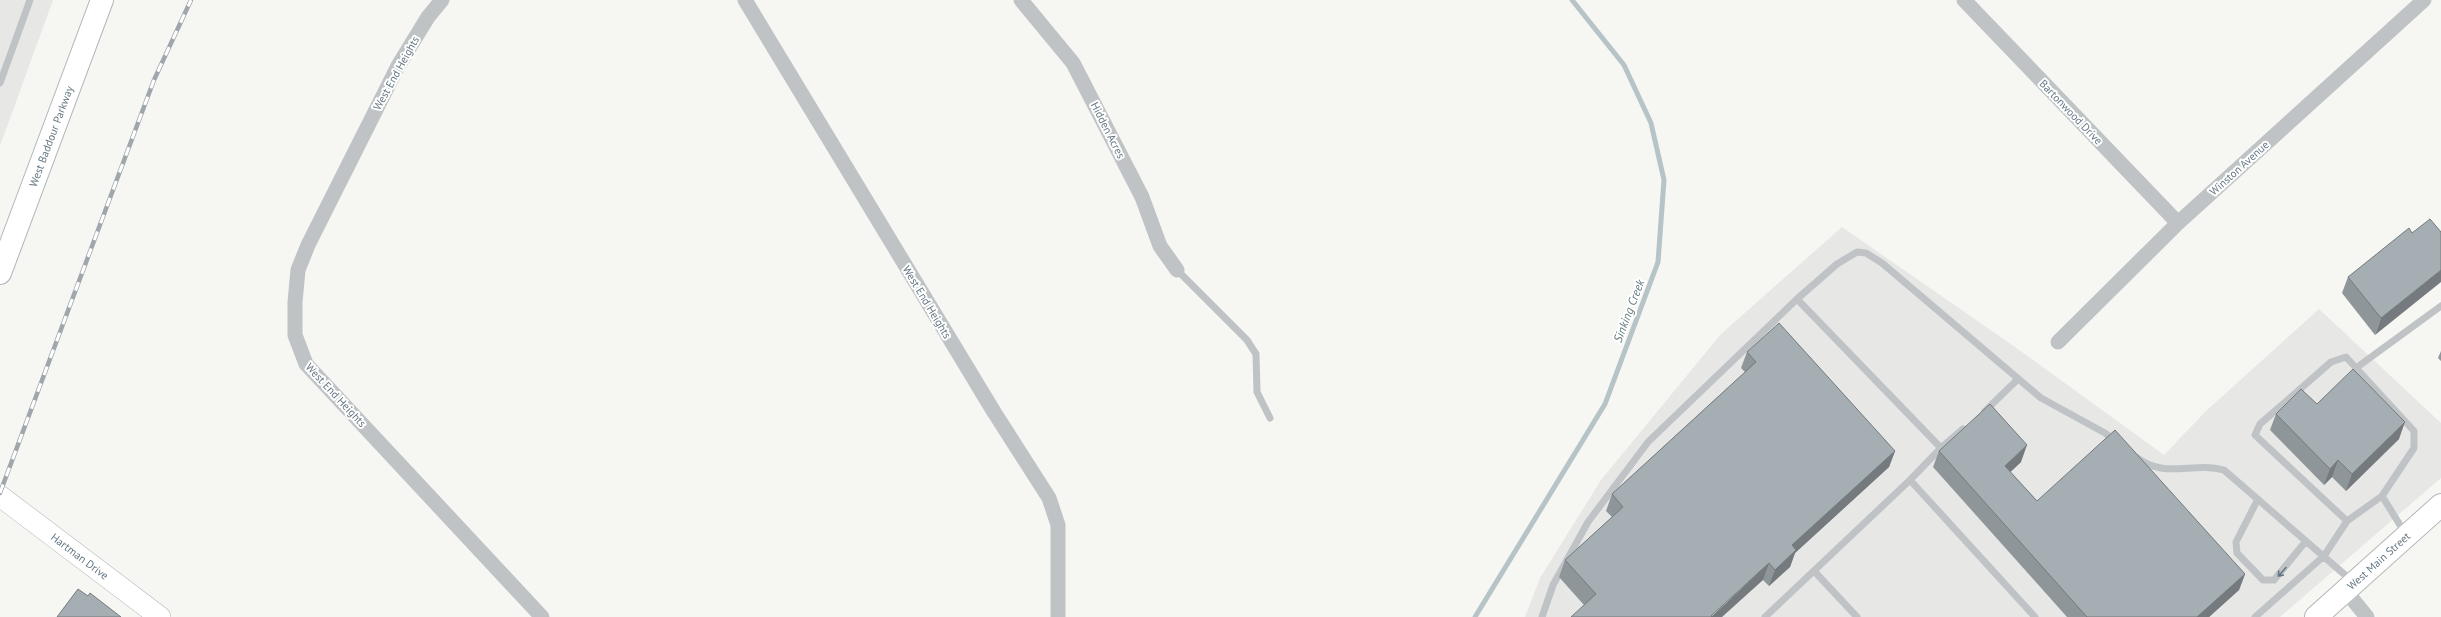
<svg xmlns="http://www.w3.org/2000/svg" width="2441" height="617" viewBox="0 0 2441 617" font-family="'PT Sans',sans-serif">
  <style>
    .built { fill: #e7e7e6 }
    .lines { fill: none; stroke-linecap: round; stroke-linejoin: round }
    .stream { stroke: #b6c3c7; stroke-width: 5 }
    .secondary-casing { stroke: #b1b7bb; stroke-width: 22 }
    .primary-casing { stroke: #b2b7ba; stroke-width: 24 }
    .service { stroke: #bfc3c6; stroke-width: 7 }
    .minor { stroke: #bfc3c6; stroke-width: 15 }
    .secondary { stroke: #fff; stroke-width: 21 }
    .primary { stroke: #fff; stroke-width: 22 }
    .rail-casing { stroke: #a0a7ac; stroke-width: 4.5 }
    .rail { stroke: #fff; stroke-width: 3; stroke-dasharray: 9; stroke-linecap: butt }
    .wall { fill: #8e969a }
    .shaded-wall { fill: #747a7d }
    .building { fill: #a5aeb3; stroke: #747a7d }
    .oneway { stroke: #657783 }
    .labels { text-anchor: middle; stroke-width: 4; stroke-linejoin: round; paint-order: stroke }
    .street-label { font-size: 11px; fill: #657783; stroke: #fff }
    .water-label { font-size: 12px; font-style: italic; fill: #617980; stroke: #fff }
  </style>
  <rect width="100%" height="100%" fill="#f6f6f2"/>
  <path class="built" d="M0 0H53L0 146Z
    M1842 227 2015 347 2164 455 2206 411 2319 309 2441 423V478L2280 617H1525L1540 578 1601 480 1721 334Z"/>
  <g class="lines">
    <path class="stream" d="M1475 617 1605 404 1658 262 1664 180 1651 123 1624 65 1572 0"/>
    <defs>
      <g id="secondary">
        <path id="s1" d="M0 496 160 617"/>
      </g>
      <g id="primary">
        <path id="s2" d="M0 273 102 0"/>
        <path id="s3" d="M2316 617 2441 505"/>
      </g>
    </defs>
    <use href="#secondary" class="secondary-casing"/>
    <use href="#primary" class="primary-casing"/>
    <path class="service" d="M0 83 30 0
      M1177 270 1247 340 1256 354 1257 392 1270 418
      M2356 368 2441 306
      M1985 411 2018 379
      M1963 429 1941 448 1797 299 1837 264 1857 252 1866 253 1882 263 2041 398 2105 433 2116 442
      M2136 457C2166 480 2192 461 2224 470L2352 581
      M1910 480 1941 448
      M2382 496 2414 448V431L2346 357 2331 362 2260 424 2255 435 2347 521 2382 496 2405 533
      M2258 499 2236 542 2237 553 2263 580H2274L2306 541
      M1814 571 1857 617
      M1542 617 1553 585 1588 522 1648 442 1797 299
      M1765 617 1910 480 2035 617
      M2255 617 2324 556 2347 521"/>
    <path class="minor" d="M442 0 428 17 398 66 308 245 298 270 295 302V335L306 364 542 617
      M745 0 994 412 1049 498 1058 525V617
      M1021 0 1073 63 1142 197 1160 246 1177 270
      M1964 0 2178 223
      M2058 342 2178 223 2424 0
      M2345 590 2367 617"/>
    <use href="#secondary" class="secondary"/>
    <use href="#primary" class="primary"/>
    <defs>
      <path id="rail" d="M0 493 154 80 191 0"/>
    </defs>
    <use href="#rail" class="rail-casing"/>
    <use href="#rail" class="rail"/>
  </g>
  <path class="wall" d="M2412 233 2375 335 2342 293 2348 277Z
    M2441 351V361L2438 358Z
    M1747 352 1895 451 1889 467 1795 553 1790 567 1769 586 1763 580 1584 605 1559 577 1565 560 1612 517 1606 511 1612 494 1745 372 1741 368Z
    M2276 414 2399 439 2346 491 2332 477 2324 485 2270 430Z
    M1939 451 2021 462 2010 472 2037 501 2245 574 2239 590 2209 617H2067L1933 467Z"/>
  <path class="shaded-wall" d="M2441 270V282L2375 335 2381 318Z
    M2405 422 2399 439 2346 491 2352 474Z
    M2027 445 2021 462 1999 483 2005 466Z
    M1895 451 1889 467 1795 553 1790 567 1769 586 1775 570 1792 545Z
    M2338 460 2332 477 2324 485 2330 469Z
    M1769 563 1763 580 1722 617H1711Z
    M2245 574 2239 590 2209 617H2197Z"/>
  <path class="building" d="M2430 219 2441 232V270L2381 318 2348 277 2409 228 2412 233Z
    M1779 323 1895 451 1792 545 1796 550 1775 570 1769 563 1711 616 1712 617H1571L1596 594 1565 560 1623 507 1612 494 1756 362 1747 352Z
    M2353 369 2405 422 2352 474 2338 460 2330 469 2276 414 2301 389 2317 404Z
    M1990 404 2027 445 2005 466 2037 501 2115 430 2245 574 2197 617H2087L1939 451Z
    M78 589 88 596 90 593 121 617H57Z"/>
  <defs><path id="oneway-shaft" d="M-6 0H5M1.5-3L5.5 0L1.5 3" fill="none" stroke-width="1.6" stroke-linecap="round" stroke-linejoin="round"/></defs>
  <use class="oneway" href="#oneway-shaft" transform="translate(2282 572) rotate(132)"/>
  <g class="labels">
    <g class="street-label">
      <text transform="translate(396 73) rotate(-61)" y="4">West End Heights</text>
      <text transform="translate(2071 112) rotate(46)" y="4">Bartonwood Drive</text>
      <text transform="translate(1108 130) rotate(63)" y="4">Hidden Acres</text>
      <text dy="4" stroke="none"><textPath href="#s2" startOffset="146">West Baddour Parkway</textPath></text>
      <text transform="translate(2239 168) rotate(-42)" y="4">Winston Avenue</text>
      <text transform="translate(927 302) rotate(59)" y="4">West End Heights</text>
      <text transform="translate(336 395) rotate(47)" y="4">West End Heights</text>
      <text dy="4" stroke="none"><textPath href="#s1" startOffset="100">Hartman Drive</textPath></text>
      <text dy="4" stroke="none"><textPath href="#s3" startOffset="84">West Main Street</textPath></text>
    </g>
    <g class="water-label">
      <text transform="translate(1629 311) rotate(-69)" y="4">Sinking Creek</text>
    </g>
  </g>
</svg>
